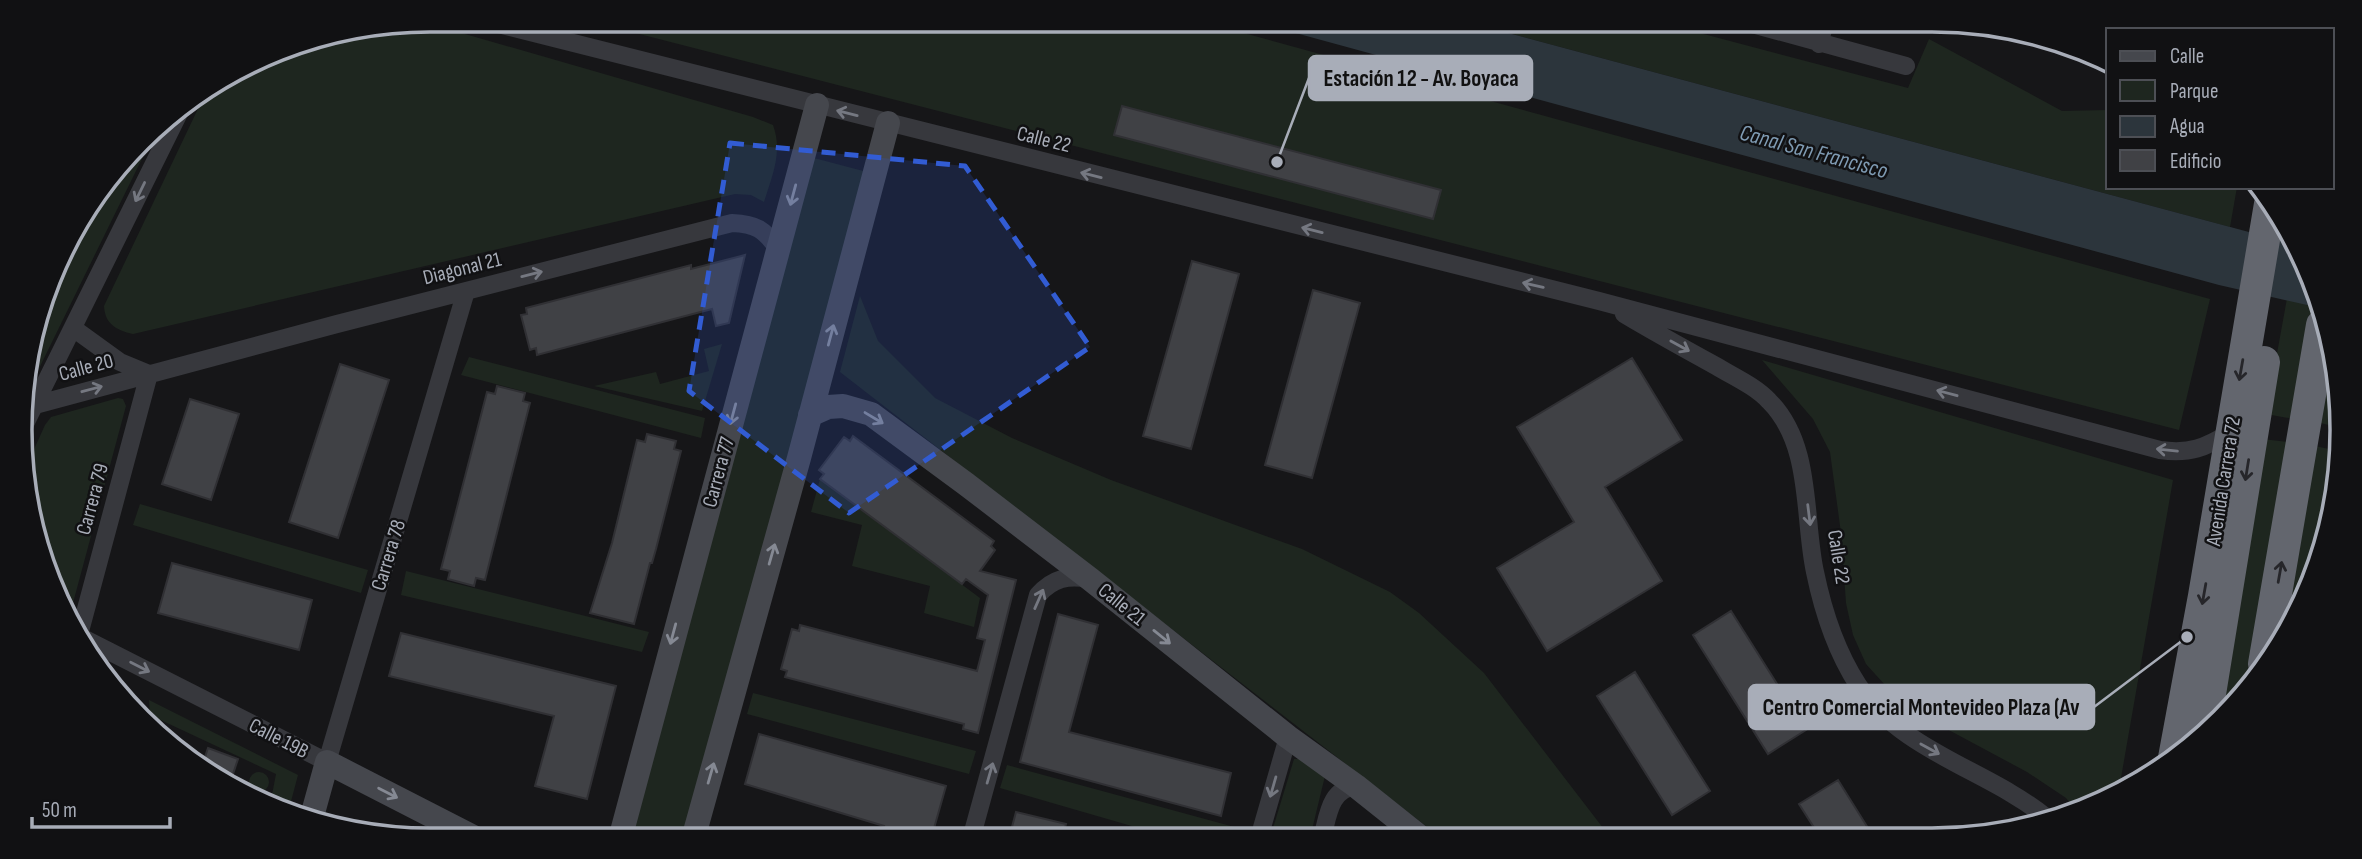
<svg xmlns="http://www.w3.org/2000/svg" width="2362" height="859" viewBox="0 0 2362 859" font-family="'Sofia Sans Condensed',sans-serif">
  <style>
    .green { fill: #1e261f }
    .water { fill: #2c353c }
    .building { fill: #404145; stroke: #303034; stroke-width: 2 }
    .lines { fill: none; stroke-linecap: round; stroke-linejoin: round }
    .street { stroke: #37383d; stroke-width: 18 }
    .secondary { stroke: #45474d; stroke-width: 24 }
    .highway { stroke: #63666e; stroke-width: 32 }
    .oneway { stroke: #757881 }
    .oneway2 { stroke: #858993 }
    .oneway3 { stroke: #26262a }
    .marked { fill: #325cd3; fill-opacity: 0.2; stroke: #325cd3; stroke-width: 5; stroke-dasharray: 14 9; stroke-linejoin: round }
    .labels { text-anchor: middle; stroke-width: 5; stroke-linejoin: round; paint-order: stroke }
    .street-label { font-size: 21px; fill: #a8adb8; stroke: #111113 }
    .water-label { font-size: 23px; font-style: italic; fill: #7f9bb3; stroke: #111113 }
    .rim { fill: none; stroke: #a8adb8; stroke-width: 3.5 }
    .leader { fill: none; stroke: #a8adb8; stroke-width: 2.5 }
    .callout-dot { fill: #a8adb8; stroke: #111113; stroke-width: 2.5 }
    .callout { fill: #a8adb8; stroke: #a8adb8; stroke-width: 2.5 }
    .callout-label { font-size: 23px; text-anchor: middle; font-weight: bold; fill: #111 }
  </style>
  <rect width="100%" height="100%" fill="#161618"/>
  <path class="green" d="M581 19H1193L2210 299 2179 430Z
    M1456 19H1647L1908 88 1929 39 2062 111 2108 110V187H2237L2230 227Z
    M1856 19H1932L1948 21 1933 31 1862 30Z
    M420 21 753 117 773 125C783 152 772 176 764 202L751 195 735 194 133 334C116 330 105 324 104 306L205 94 297 41Z
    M161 120 24 399 23 376 74 225Z
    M814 158 867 172 684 839H627Z
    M2296 249 2315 306 2294 419 2266 414Z
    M860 296 878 341 935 398 1012 438 1111 480 1302 549 1390 592 1419 613 1484 673 1610 837H1440L840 372Z
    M2326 338 2339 376 2336 427 2313 421Z
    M722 344 702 411 594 386 656 372 660 384 709 371 704 349Z
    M469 357 705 418 701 438 461 375Z
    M1762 360 2173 480 2118 795 2075 809 2066 798 2027 772 1904 706 1866 664 1853 635 1846 603 1841 533 1830 452 1813 419Z
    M118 398 123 399 126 406 73 603 67 607 27 510 26 467 45 425 51 417Z
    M2262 439 2289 442 2250 681 2216 722Z
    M2310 445 2334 450 2329 536 2288 635 2276 649Z
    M820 479 980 598 974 627 924 613 930 586 852 566 862 525 811 512Z
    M140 504 368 570 361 593 133 525Z
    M406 571 649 632 642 652 401 595Z
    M753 693 976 751 969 774 747 714Z
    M149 700 298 775 289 809 271 800 276 774 150 715Z
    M1294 759H1300L1325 776 1310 838H1270Z
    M1007 765 1249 831 1247 838H1173L1000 788Z
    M249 782a10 10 0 1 1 20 0a10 10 0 1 1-20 0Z"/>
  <path class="water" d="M1244 19H1456L2294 244 2316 307 2219 285Z"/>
  <path class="building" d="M1122 106 1441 190 1433 219 1114 135Z
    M745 255 729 323 716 326 712 309 537 355 536 348 530 350 521 315 527 314 526 308 691 265V269Z
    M1192 261 1239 274 1191 449 1143 436Z
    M1313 290 1360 303 1312 478 1265 465Z
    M1632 358 1682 440 1605 487 1662 581 1547 651 1497 568 1574 522 1517 427Z
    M340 364 389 380 338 538 289 522Z
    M497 386 525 393 523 401 530 403 485 580 476 578 474 586 448 579 450 571 441 569 487 392 495 394Z
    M190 399 239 414 211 500 162 484Z
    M647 434 676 441 674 449 681 451 656 549 652 563H650L634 624 590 613 612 543 637 440 645 442Z
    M853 436 994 541 991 546 995 550 980 571 1016 580 978 733 963 729 964 724 785 677 787 671 781 669 792 629 799 631 800 625 977 671 985 640 977 638 988 595 966 579 962 584 820 479 824 474 819 470 844 437 850 441Z
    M172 563 312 600 299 650 158 613Z
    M1731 611 1806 730 1768 754 1693 635Z
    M1058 614 1098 625 1069 732 1231 773 1221 816 1020 762Z
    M401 633 616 686 587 799 535 786 554 716 389 676Z
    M1635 672 1710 791 1672 815 1597 696Z
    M759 734 946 786 931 839H880L884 826 745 784Z
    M208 748 238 759 231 780 202 766Z
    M1838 780 1873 836 1820 837 1799 804Z
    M1016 812 1066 824 1062 838H1009Z"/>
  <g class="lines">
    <path class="street" d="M478 19 1599 301 2160 450C2190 454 2205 448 2231 432
      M1734 19 1906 66
      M1819 44 1826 19
      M1624 314C1654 332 1685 349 1716 366 1734 377 1755 386 1769 401 1813 445 1803 517 1815 572 1823 611 1836 651 1858 685 1903 753 1987 769 2047 818
      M73 328 120 362 149 374
      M35 405 337 324 732 223C756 224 764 229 778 249
      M24 426 181 109
      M79 635 149 374
      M79 636 327 762 466 291
      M1259 838 1288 737
      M1322 838C1328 817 1329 789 1356 786
      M971 839 1038 595C1053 578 1068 575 1090 579"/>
    <path class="secondary" d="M810 415 828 407 843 406 871 414 966 484 1090 579 1288 737 1356 786 1420 837
      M311 820 327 762 479 840
      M620 839 817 105
      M693 839 799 458 888 123"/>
    <path class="highway" d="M2264 664 2322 325
      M2203 737 2264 362
      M2174 758 2204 596 2270 204"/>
  </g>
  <defs><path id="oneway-shaft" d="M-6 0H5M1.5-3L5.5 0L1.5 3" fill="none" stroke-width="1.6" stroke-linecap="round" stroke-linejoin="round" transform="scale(1.75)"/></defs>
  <g class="oneway">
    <use href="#oneway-shaft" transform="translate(847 113) rotate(-166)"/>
    <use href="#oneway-shaft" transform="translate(1091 175) rotate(-166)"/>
    <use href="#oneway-shaft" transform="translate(140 192) rotate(116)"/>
    <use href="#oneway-shaft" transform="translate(1312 230) rotate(-166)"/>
    <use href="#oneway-shaft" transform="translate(532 274) rotate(-14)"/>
    <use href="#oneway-shaft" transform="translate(1533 285) rotate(-167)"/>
    <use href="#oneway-shaft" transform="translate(1680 346) rotate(29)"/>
    <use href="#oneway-shaft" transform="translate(92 389) rotate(-15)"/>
    <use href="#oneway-shaft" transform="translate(1947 393) rotate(-165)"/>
    <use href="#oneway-shaft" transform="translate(2167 450) rotate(-174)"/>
    <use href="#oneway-shaft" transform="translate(1809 515) rotate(83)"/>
    <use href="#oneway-shaft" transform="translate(1039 599) rotate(-66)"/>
    <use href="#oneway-shaft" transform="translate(140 667) rotate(27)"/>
    <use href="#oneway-shaft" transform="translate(1930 749) rotate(29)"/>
    <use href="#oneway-shaft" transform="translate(990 773) rotate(-74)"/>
    <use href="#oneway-shaft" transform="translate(1273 787) rotate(106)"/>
  </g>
  <g class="oneway2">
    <use href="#oneway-shaft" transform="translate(793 195) rotate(105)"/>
    <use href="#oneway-shaft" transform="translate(831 335) rotate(-75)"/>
    <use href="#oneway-shaft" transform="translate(733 414) rotate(105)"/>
    <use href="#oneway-shaft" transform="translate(874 418) rotate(31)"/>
    <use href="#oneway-shaft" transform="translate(772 554) rotate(-74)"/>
    <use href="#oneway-shaft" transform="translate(673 634) rotate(105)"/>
    <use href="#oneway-shaft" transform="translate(1162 637) rotate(39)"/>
    <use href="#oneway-shaft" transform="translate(711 773) rotate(-74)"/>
    <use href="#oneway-shaft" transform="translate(388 793) rotate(27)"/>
  </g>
  <g class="oneway3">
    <use href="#oneway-shaft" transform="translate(2241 370) rotate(100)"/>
    <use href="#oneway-shaft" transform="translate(2247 470) rotate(99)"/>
    <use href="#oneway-shaft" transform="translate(2280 572) rotate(-80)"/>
    <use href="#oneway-shaft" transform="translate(2204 594) rotate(100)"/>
  </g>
  <path class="marked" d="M730 143 965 166 1090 347 849 513 689 391Z"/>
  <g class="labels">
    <g class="street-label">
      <text transform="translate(1044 139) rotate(14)" y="7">Calle 22</text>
      <text transform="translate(462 268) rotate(-14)" y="7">Diagonal 21</text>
      <text transform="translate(86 367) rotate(-15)" y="7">Calle 20</text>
      <text transform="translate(718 472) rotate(-75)" y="7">Carrera 77</text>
      <text transform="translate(2223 481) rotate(-81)" y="7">Avenida Carrera 72</text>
      <text transform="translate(92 499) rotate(-75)" y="7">Carrera 79</text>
      <text transform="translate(388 555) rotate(-73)" y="7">Carrera 78</text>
      <text transform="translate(1839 557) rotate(81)" y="7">Calle 22</text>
      <text transform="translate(1122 604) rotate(39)" y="7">Calle 21</text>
      <text transform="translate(279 738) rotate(27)" y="7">Calle 19B</text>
    </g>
    <g class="water-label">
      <text transform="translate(1814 151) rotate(15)" y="8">Canal San Francisco</text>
    </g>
  </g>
  <path d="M0 0H2362V859H0ZM430 32H1932A398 398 0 0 1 2330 430V430A398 398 0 0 1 1932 828H430A398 398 0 0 1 32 430V430A398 398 0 0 1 430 32Z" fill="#111113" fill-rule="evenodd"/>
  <path class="rim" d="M430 32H1932A398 398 0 0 1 2330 430V430A398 398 0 0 1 1932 828H430A398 398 0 0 1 32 430V430A398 398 0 0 1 430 32Z"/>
  <path class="leader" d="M1277 162L1309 78M2187 637L2094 707"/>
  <g class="callout-dot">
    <circle cx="1277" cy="162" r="7"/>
    <circle cx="2187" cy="637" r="7"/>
  </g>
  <g class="callout">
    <rect x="1309" y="56" width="223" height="44" rx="7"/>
    <rect x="1749" y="685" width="345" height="44" rx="7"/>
  </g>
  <g class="callout-label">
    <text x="1421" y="86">Estación 12 - Av. Boyaca</text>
    <text x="1921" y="715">Centro Comercial Montevideo Plaza (Av</text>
  </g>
  <rect x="2106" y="28" width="228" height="161" fill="#111113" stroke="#4d4f55" stroke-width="2"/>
  <rect x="2120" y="51" width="35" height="10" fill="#45474d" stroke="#4d4f55" stroke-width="2"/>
  <text x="2170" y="63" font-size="21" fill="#a8adb8">Calle</text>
  <rect x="2120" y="80" width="35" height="21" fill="#1e261f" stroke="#4d4f55" stroke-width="2"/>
  <text x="2170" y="98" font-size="21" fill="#a8adb8">Parque</text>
  <rect x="2120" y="116" width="35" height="21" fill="#2c353c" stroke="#4d4f55" stroke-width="2"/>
  <text x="2170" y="133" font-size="21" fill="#a8adb8">Agua</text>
  <rect x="2120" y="150" width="35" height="21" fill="#404145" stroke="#4d4f55" stroke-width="2"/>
  <text x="2170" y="168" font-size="21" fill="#a8adb8">Edificio</text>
  <path d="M32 817v10h138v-10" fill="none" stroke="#a8adb8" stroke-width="3.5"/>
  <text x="42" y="817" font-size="21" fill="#a8adb8" stroke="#111113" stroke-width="5" paint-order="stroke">50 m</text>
</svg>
